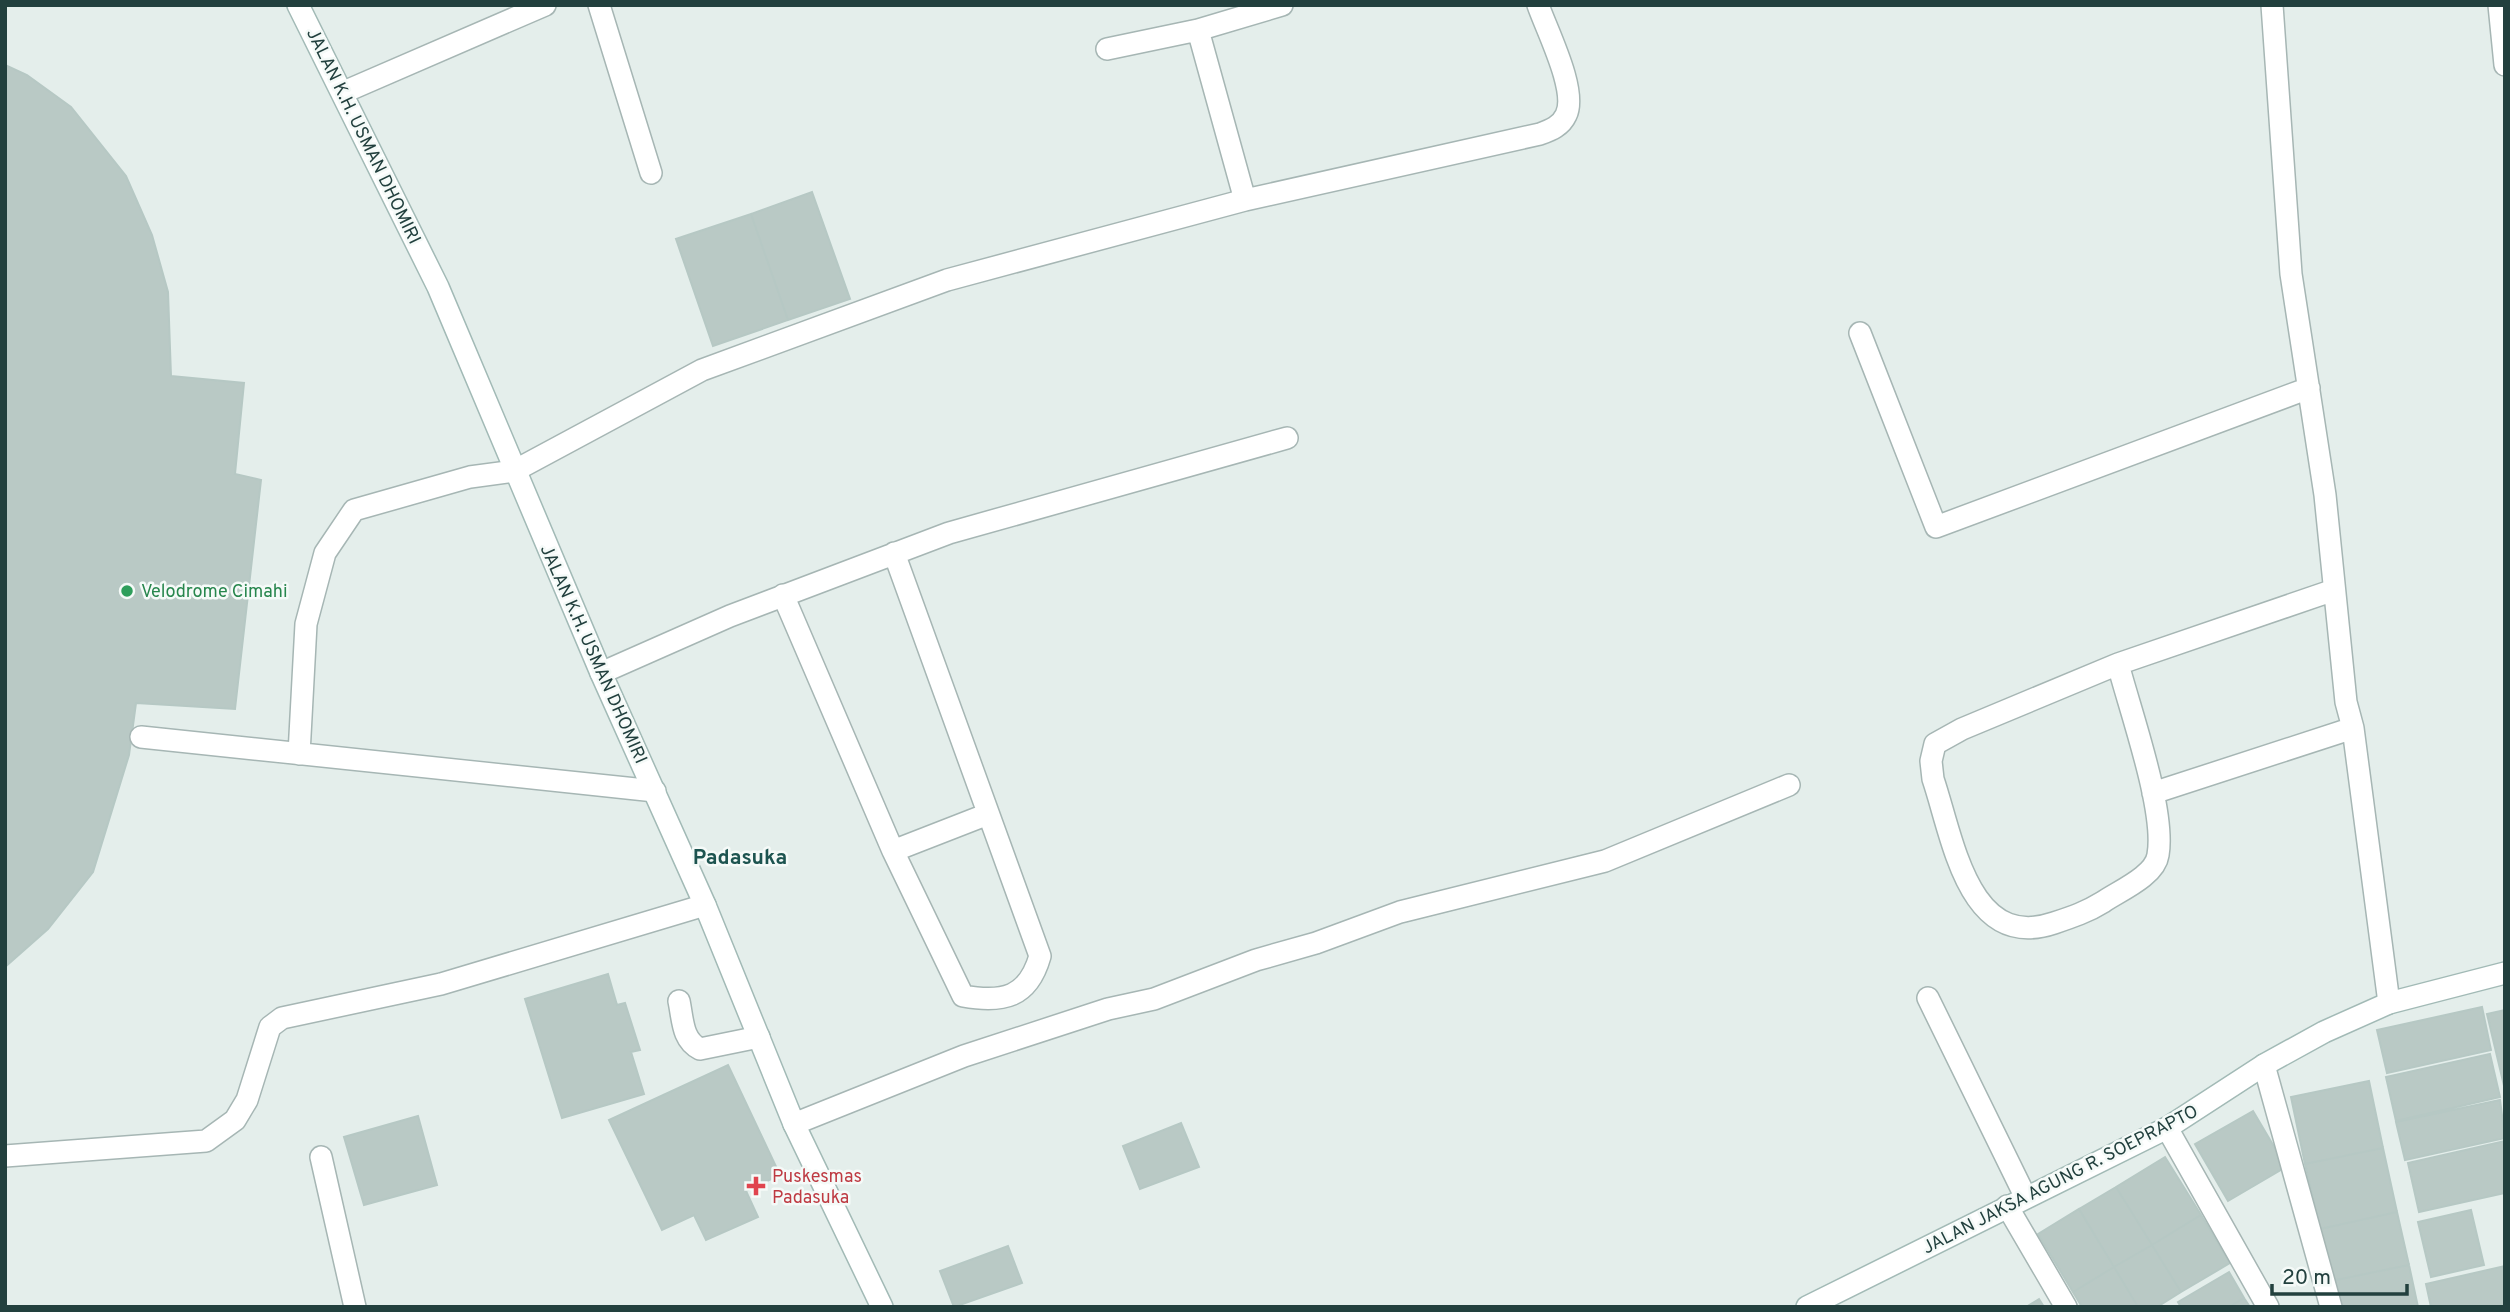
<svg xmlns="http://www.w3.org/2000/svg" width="2510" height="1312" viewBox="0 0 2510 1312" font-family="Overpass,sans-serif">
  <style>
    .building { fill: #b9c9c5; stroke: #b6c8c4; stroke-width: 2 }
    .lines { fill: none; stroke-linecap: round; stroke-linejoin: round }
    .service-casing { stroke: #a6b6b4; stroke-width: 24 }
    .minor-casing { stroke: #a6b6b4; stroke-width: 24 }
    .secondary-casing { stroke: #a2bab6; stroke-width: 24 }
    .service { stroke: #fff; stroke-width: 21 }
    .minor { stroke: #fff; stroke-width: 21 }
    .secondary { stroke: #fff; stroke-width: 21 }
    .leisure-dot { fill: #2e9e5b; stroke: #f5faf8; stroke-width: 2.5 }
    .health-dot { fill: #e0444e; stroke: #f5faf8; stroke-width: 2.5 }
    .labels { text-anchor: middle; stroke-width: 5; stroke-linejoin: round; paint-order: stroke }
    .street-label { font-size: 18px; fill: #22403e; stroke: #f5faf8 }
    .leisure-label { font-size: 18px; fill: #27864d; stroke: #f5faf8; text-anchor: start }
    .health-label { font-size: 18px; fill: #be3a42; stroke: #f5faf8; text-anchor: start }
    .quarter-label { font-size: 21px; font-weight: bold; fill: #1d5450; stroke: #f5faf8 }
  </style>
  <rect width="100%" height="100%" fill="#e4eeeb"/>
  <path class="building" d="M5 65 27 75 71 107 126 176 152 235 168 292 171 376 244 383 235 474 261 480 235 709 136 703 129 755 93 872 48 929 5 967Z
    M812 192 850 299 788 320 751 214Z
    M751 214 788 320 713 346 676 239Z
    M608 974 617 1005 625 1003 640 1050 631 1052 644 1094 562 1118 525 999Z
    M2482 1007 2491 1050 2387 1073 2377 1030Z
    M2505 1010V1090L2487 1014Z
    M2490 1054 2500 1097 2396 1121 2386 1077Z
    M728 1065 780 1175 746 1191 758 1217 706 1240 694 1215 662 1230 609 1120Z
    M2369 1081 2383 1148 2305 1164 2291 1097Z
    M2500 1100 2505 1138 2405 1160 2396 1122Z
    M2253 1111 2286 1167 2228 1201 2195 1144Z
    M418 1116 437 1185 364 1205 344 1137Z
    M1181 1123 1199 1167 1140 1189 1123 1146Z
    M2505 1141V1193L2419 1212 2408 1163Z
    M2383 1148 2397 1212 2320 1229 2305 1164Z
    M2165 1157 2201 1215 2152 1245 2116 1187Z
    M2116 1187 2152 1245 2114 1267 2079 1209Z
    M2079 1209 2114 1267 2073 1292 2038 1234Z
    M2471 1210 2484 1265 2431 1277 2418 1222Z
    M2397 1212 2409 1265 2331 1281 2320 1229Z
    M2201 1215 2230 1263 2181 1292 2152 1245Z
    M2152 1245 2181 1292 2157 1307H2138L2114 1267Z
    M1008 1246 1022 1283 954 1307 940 1271Z
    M2409 1265 2418 1307H2337L2331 1281Z
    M2505 1266V1307H2431L2426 1284Z
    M2114 1267 2138 1307H2082L2073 1292Z
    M2229 1272 2244 1298 2229 1307H2181L2178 1302Z
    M2244 1298 2250 1307H2229Z
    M2039 1299 2044 1307H2026Z"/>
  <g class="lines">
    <defs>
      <path id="service" d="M783 595 893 851 963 996C1003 1003 1028 998 1040 956L894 553
        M601 673 730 616 949 533 1287 438
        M141 737 655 791
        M299 754 306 624 325 553 354 510 470 477 514 471
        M893 851 988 814
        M679 1001C683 1020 682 1040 700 1049L759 1037"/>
      <path id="minor" d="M599 5 651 173
        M2272 5 2291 274 2325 495 2346 702 2353 728 2389 1003
        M2499 5 2505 65
        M1198 30 1245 200
        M1107 49 1198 30 1282 5
        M344 92 545 5
        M1860 333 1936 527 2309 388
        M514 471 702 370 947 280 1245 200 1540 134C1551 130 1561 126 1566 115 1578 91 1547 31 1538 5
        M2118 664C2130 710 2166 811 2158 855 2155 876 2119 891 2103 902 2087 912 2072 917 2054 923 1968 952 1953 838 1933 779L1931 761 1935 744 1962 729 2118 664 2334 590
        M2153 793 2353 728
        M1928 998 2025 1196
        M2264 1065 2331 1307
        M794 1124 964 1056 1108 1009 1154 999 1256 960 1316 943 1400 912 1605 861 1789 785
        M2167 1128 2268 1307
        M5 1156 206 1141 235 1120 247 1100 270 1027 282 1018 441 984 705 905
        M321 1157 355 1307
        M2007 1206 2066 1307"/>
      <path id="secondary" d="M298 5 438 287 601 673 705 905 794 1124 882 1307
        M1807 1307 2167 1128 2264 1065 2324 1032 2389 1003 2505 973"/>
    </defs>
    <use href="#service" class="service-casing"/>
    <use href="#minor" class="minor-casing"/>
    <use href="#secondary" class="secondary-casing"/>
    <use href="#service" class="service"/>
    <use href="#minor" class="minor"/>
    <use href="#secondary" class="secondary"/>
  </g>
  <circle class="leisure-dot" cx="127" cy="591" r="7"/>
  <path class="health-dot" d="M752.5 1175.5h7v7h7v7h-7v7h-7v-7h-7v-7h7z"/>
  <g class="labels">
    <g class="street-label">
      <text transform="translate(364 136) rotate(64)" y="6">JALAN K.H. USMAN DHOMIRI</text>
      <text transform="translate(594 654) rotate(66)" y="6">JALAN K.H. USMAN DHOMIRI</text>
      <text transform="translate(2060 1179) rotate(-27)" y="6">JALAN JAKSA AGUNG R. SOEPRAPTO</text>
    </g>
    <g class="leisure-label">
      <text x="141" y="597">Velodrome Cimahi</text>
    </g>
    <g class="health-label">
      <text x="772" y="1182">Puskesmas<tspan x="772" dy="21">Padasuka</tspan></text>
    </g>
    <g class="quarter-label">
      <text x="740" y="864">Padasuka</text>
    </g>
  </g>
  <rect width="2510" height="1312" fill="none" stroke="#22403e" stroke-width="14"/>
  <path d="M2272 1284v10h135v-10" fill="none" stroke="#22403e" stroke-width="3.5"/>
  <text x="2282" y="1284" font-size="21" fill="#22403e" stroke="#f5faf8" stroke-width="5" paint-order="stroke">20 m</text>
</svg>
